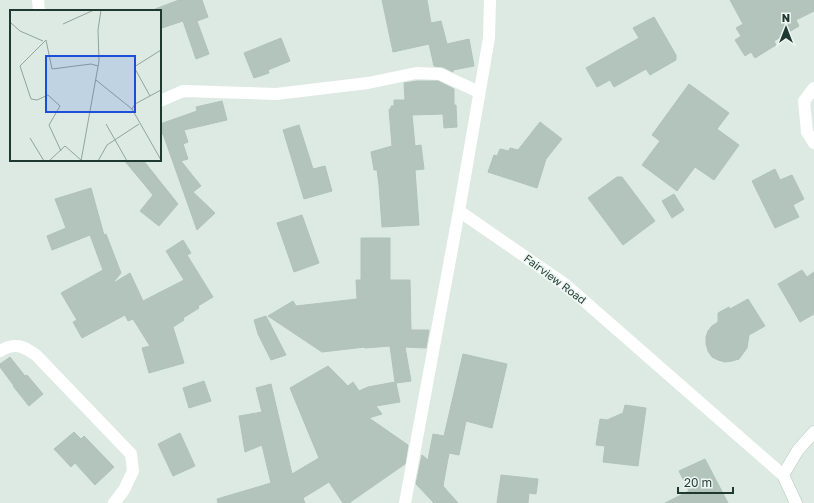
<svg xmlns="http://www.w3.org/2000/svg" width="814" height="503" viewBox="0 0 814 503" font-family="'Golos Text',sans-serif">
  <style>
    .building { fill: #b3c4bd; stroke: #b0c3bb }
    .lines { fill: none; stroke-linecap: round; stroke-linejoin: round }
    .secondary-casing { stroke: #b0c9c0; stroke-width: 13 }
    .minor { stroke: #fff; stroke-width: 12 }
    .secondary { stroke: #fff; stroke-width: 12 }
    .labels { text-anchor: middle; stroke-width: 3.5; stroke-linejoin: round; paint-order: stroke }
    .street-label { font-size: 11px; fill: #1f3932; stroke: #edf6f2 }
    .inset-road { fill: none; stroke: #91a39d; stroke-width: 1 }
    .view { fill: #1d4ed8; fill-opacity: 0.15; stroke: #1d4ed8; stroke-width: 2 }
    .inset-edge { fill: none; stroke: #1f3932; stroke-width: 2 }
  </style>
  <rect width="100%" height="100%" fill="#ddeae4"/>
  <path class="building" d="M179 0H202L208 17 197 21 209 54 196 59 183 21 162 28 160 21V11H156L155 9Z
    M382 0H427L431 23 441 21 447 44 469 39 474 66 453 70V72L443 67 434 66 429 44 393 52Z
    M730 0H814V11L796 20 799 26 774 41 776 45 755 58 751 52 745 56 735 40 741 36 736 28 743 24Z
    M654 17 676 55V60L650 75 646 69 614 87 610 80 597 87 586 68 639 38 633 28Z
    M281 38 290 61 268 70 269 73 254 78 244 53Z
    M417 81H438L454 89V105H456L457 127 444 128 443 114 412 115 415 146 421 145 424 169 415 170 419 225 382 227 379 185 377 170H374L371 152 392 146 389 109H391V106H394V100H405L404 83Z
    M689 84 729 113 717 129 739 145 714 180 695 167 677 191 642 165 660 141 652 135Z
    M222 101 227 120 184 130 188 142 183 144 188 159 181 161 201 186 193 192 215 213 197 230 163 134 160 135V124L197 111 196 107Z
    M540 122 562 139 546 159 537 188 488 172 494 155 497 156 500 149 509 151 510 148 518 150Z
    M299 125 313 169 325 166 332 191 304 199 283 130Z
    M124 160H143L178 204 159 226 140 211 153 195Z
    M775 169 780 180 792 175 804 199 793 205 799 217 775 228 752 181Z
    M617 177H622L655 221 623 245 588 198Z
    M91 188 104 235 106 234 121 273 112 284 130 273 143 301 184 280 166 251 183 240 191 253 187 255 213 297 198 306 199 308 183 318 184 320 173 327 184 363 149 373 142 348 150 346 133 319 128 321 125 315 82 338 73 322 77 320 61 293 103 270 90 235 52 250 47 236 66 228 55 199Z
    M674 194 684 210 672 218 662 201Z
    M302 215 319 263 294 272 277 223Z
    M361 238H390V280H410L411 330H429L426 348 405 347 411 381 396 383 400 402 376 406 382 414 369 418 408 445 405 464 349 503H343L329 482 303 498 305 503H218L217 499 271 483 262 445 245 452 239 416 262 412 256 388 271 384 292 474 319 458 290 388 328 366 348 386 353 382 359 391 368 387 395 382 390 346 365 348V347L322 352 268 316 293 301 296 306 357 299 356 280H361Z
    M802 270 807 277 814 272V314L800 322 778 284Z
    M748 299 765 326 749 335 747 348 739 359 732 361 725 362 718 360 712 357 708 351 706 344V337L708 331 712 326 718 322V313L729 307 730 309Z
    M266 316 286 355 271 360 258 334 254 320Z
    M463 354 507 364 492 428 466 421 459 455 449 453 443 486 458 503H434L416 484 422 455 428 460 433 434 444 436Z
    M10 357 25 376 27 375 43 394 29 406 13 386H14L0 367V364Z
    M204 381 211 401 189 408 183 388Z
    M625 405 646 408 638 466 603 462 605 446 596 445 600 419 607 420 623 413Z
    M74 432 81 439 84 436 114 467 95 485 75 463 71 467 54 449Z
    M180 433 195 466 173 476 158 444Z
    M705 459 728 503H665L689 491 679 471Z
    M501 475 538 479 536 494 529 493 528 503H497Z"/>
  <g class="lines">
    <defs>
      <path id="secondary" d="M796 503 783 475 798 450 814 432"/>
    </defs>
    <use href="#secondary" class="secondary-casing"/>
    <path class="minor" d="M38 0 39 11
      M814 88 804 101 807 132 814 143
      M160 101 183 91 276 94 368 83 416 73 440 74 479 92
      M459 211 566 285 783 475
      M0 351C15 342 23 346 36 355L131 454 133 471 124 490 114 503
      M405 503 459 211 489 38 490 0"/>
    <use href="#secondary" class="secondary"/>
  </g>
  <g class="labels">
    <g class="street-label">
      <text transform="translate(555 279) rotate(37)" y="4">Fairview Road</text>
    </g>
  </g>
  <g transform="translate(10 10)">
    <rect width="151" height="151" fill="#ddeae4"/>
    <path class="inset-road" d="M1 13 10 21 33 31M53 14 84 0M86 70 122 99M151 80 125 94 122 99 151 150M140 86 124 57 151 40M96 114 117 151M20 128 34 151M51 141 39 115 50 96 38 85 27 90 21 89 10 56 36 30 42 59 81 54 88 56M39 151 55 136 71 150M71 151 89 51 88 20 91 0M88 151 97 135 129 114"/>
    <path class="view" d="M36 46H125V102H36Z"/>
    <rect width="151" height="151" class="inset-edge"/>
  </g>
  <g transform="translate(786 28)" stroke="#edf6f2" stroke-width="3" paint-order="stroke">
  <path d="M0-3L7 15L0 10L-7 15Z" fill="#1f3932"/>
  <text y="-6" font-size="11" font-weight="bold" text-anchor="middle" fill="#1f3932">N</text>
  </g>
  <path d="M678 487v6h55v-6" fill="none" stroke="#1f3932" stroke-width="2"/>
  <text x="684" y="487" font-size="12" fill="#1f3932" stroke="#edf6f2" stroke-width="3" paint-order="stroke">20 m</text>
</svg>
